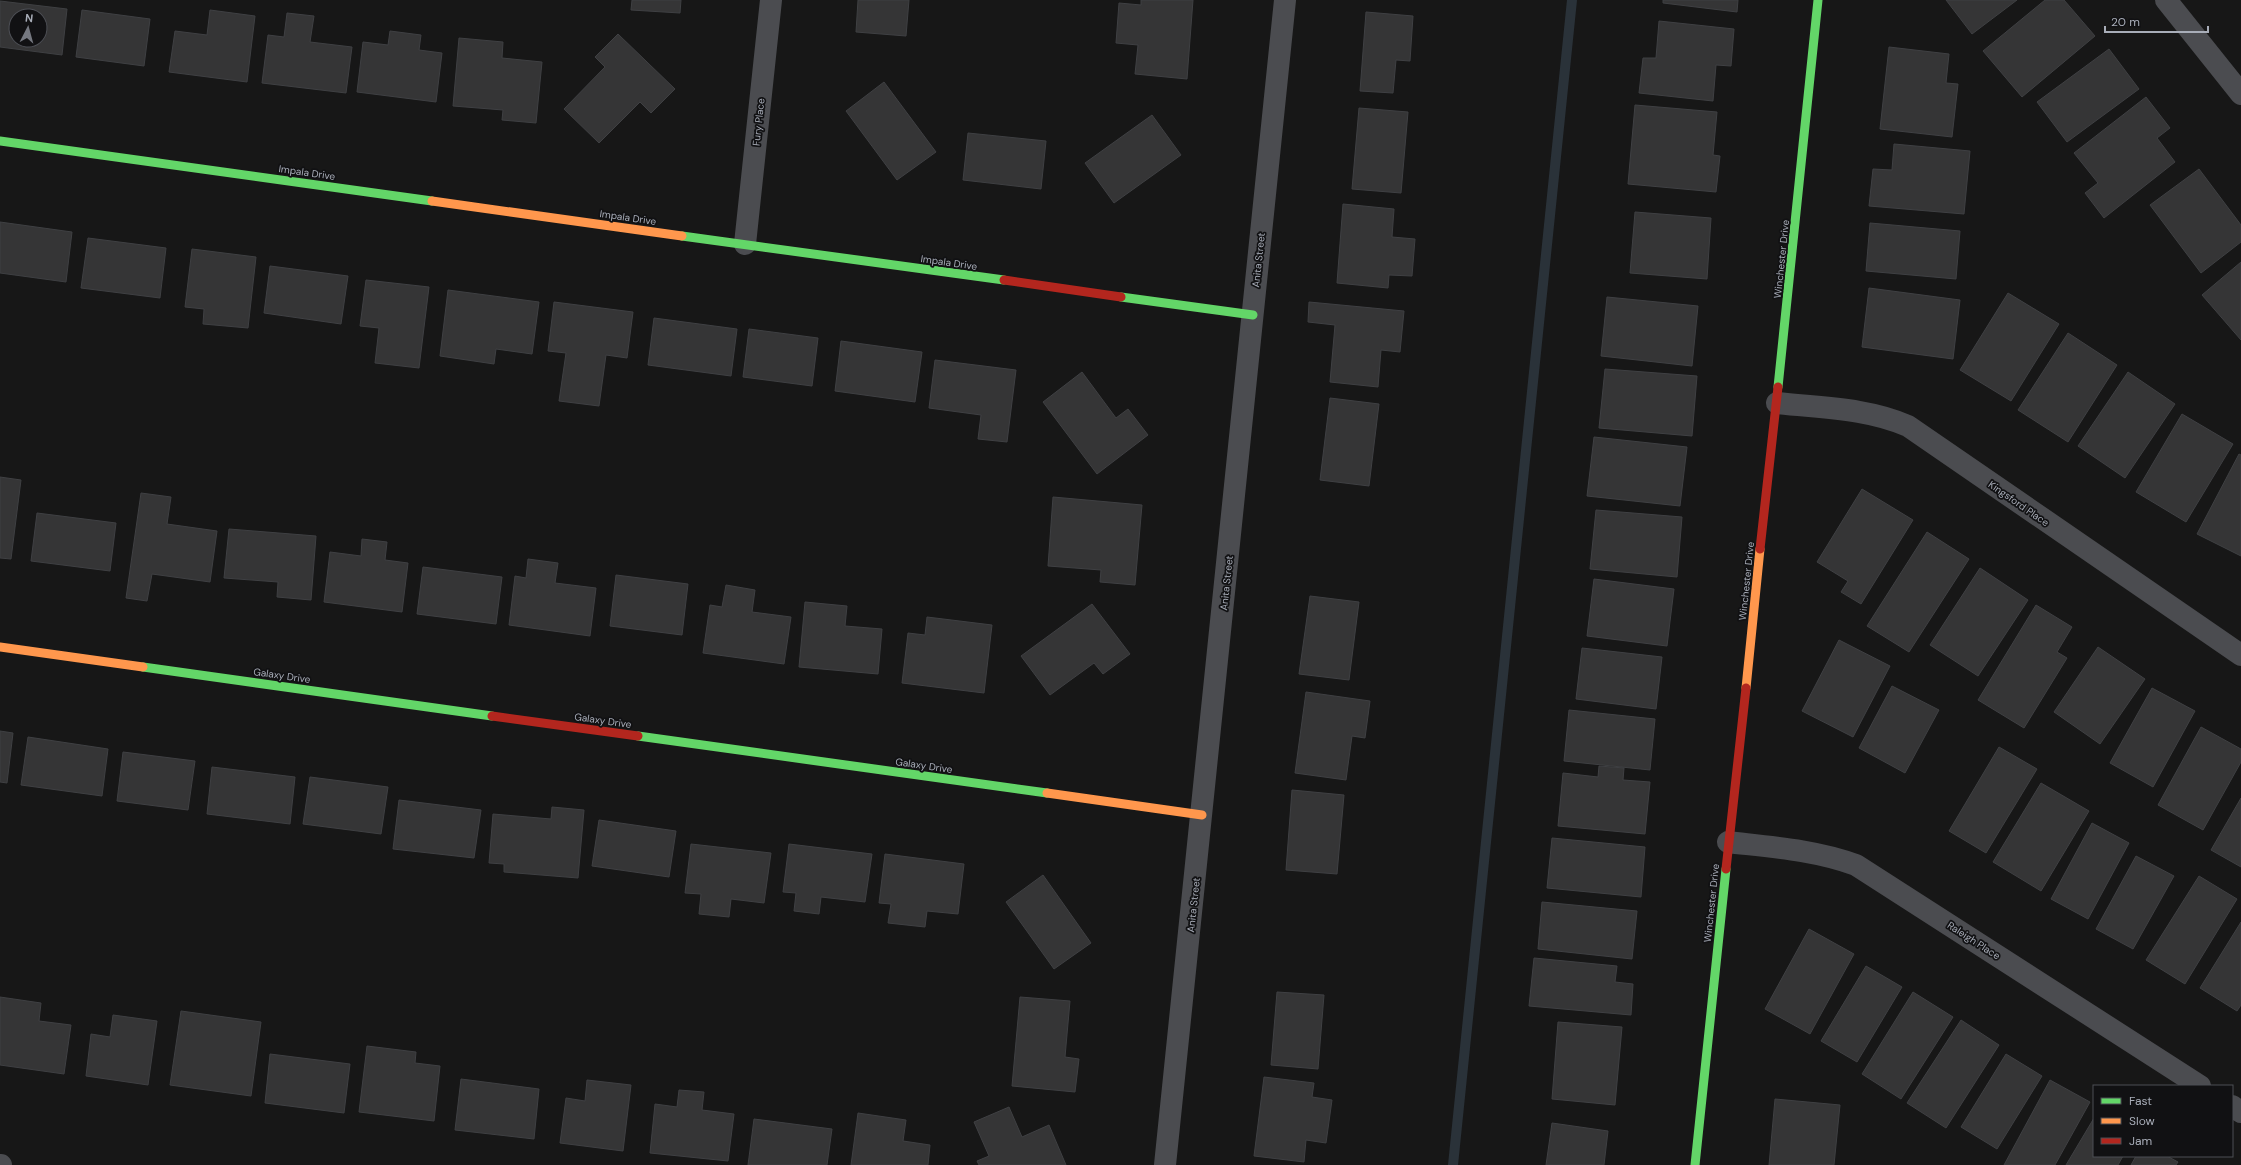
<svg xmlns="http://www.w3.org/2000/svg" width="2241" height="1165" viewBox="0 0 2241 1165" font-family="'DM Sans',sans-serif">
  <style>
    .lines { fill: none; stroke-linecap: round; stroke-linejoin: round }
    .stream { stroke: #2a3239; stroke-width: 10 }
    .building { fill: #353536; stroke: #3f4043; fill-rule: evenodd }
    .street { stroke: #4b4c50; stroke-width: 22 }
    .fast { stroke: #63d668; stroke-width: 9 }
    .slow { stroke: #ff974d; stroke-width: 9 }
    .jam { stroke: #b3261e; stroke-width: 9 }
    .labels { text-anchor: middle; stroke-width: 3.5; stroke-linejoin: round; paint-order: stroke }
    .street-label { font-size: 10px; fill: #a8adb8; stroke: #111113 }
  </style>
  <rect width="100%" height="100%" fill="#171717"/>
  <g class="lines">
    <path class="stream" d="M1453 1165 1572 0"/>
  </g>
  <path class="building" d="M632 0H681L680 13 631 10Z
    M858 0H909L906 36 856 32Z
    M1141 0H1193L1187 79 1135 74 1138 45 1116 43 1119 3 1141 5Z
    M1663 0H1738L1737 12 1663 3Z
    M1946 0H2017L1972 34Z
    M2045 0H2064L2095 36 2022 97 1983 51Z
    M0 1 67 9 62 55 0 47ZM16 16H40V40H16Z
    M82 10 150 19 144 66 76 57Z
    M210 10 255 16 247 82 169 72 175 31 207 35Z
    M1366 12 1413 16 1410 61 1396 60 1393 93 1360 91Z
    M287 13 314 16 310 42 352 47 346 93 262 83 268 35 284 37Z
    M1659 21 1734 29 1731 66 1716 65 1713 101 1639 93 1643 58H1656Z
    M390 31 421 35 419 50 442 53 436 102 357 92 363 42 388 45Z
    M618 34 675 89 651 113 640 102 599 143 564 109 605 67 595 57Z
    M459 38 503 42 502 58 542 62 536 123 502 120 503 110 453 106Z
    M1889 47 1949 54 1946 83 1958 84 1952 137 1880 129Z
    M2109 49 2139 89 2067 142 2037 102Z
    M884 82 936 152 897 180 846 111Z
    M2146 97 2170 128 2157 138 2175 162 2104 218 2085 193 2098 183 2074 153Z
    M1635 105 1717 112 1713 155 1720 156 1716 192 1628 184Z
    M1359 108 1408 112 1401 193 1352 189Z
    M1152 115 1181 155 1114 203 1085 163Z
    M968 133 1046 141 1041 189 963 180Z
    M1894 144 1970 151 1964 214 1869 206 1873 169 1892 170Z
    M2199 169 2241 225V242L2201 273 2150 205Z
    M1343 204 1394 209 1392 237 1415 239 1412 276 1389 275 1388 288 1337 283Z
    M1635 212 1711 218 1707 279 1630 273Z
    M0 222 72 232 66 282 0 273Z
    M1870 223 1960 231 1956 279 1866 271Z
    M88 238 166 248 160 298 81 288Z
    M192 249 256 257 248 328 203 324 204 309 185 307Z
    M2241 262V340L2202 295Z
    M270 266 348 276 341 324 264 313Z
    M366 280 429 287 419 368 375 363 379 328 360 326Z
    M1869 288 1960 300 1953 359 1862 347Z
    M448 290 539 302 532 354 496 349 494 364 440 356Z
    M2008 293 2059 324 2011 401 1960 370Z
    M1607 297 1698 306 1692 366 1601 356Z
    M554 302 633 312 627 358 606 355 599 406 559 401 566 353 548 351Z
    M1309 302 1404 311 1400 352 1381 350 1378 387 1330 382 1335 325 1308 322Z
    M654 318 737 329 731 376 648 365Z
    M749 329 818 338 812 386 743 377Z
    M2068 333 2117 365 2068 442 2018 410Z
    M841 341 922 352 915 402 835 391Z
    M935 360 1016 370 1007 442 978 439 981 415 929 408Z
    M1605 369 1697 376 1692 436 1599 428Z
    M1082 372 1116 418 1128 409 1148 435 1097 474 1043 402Z
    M2128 372 2175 404 2125 478 2078 446Z
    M1330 398 1379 404 1369 486 1320 480Z
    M2182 414 2233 444 2186 522 2136 492Z
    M1594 437 1687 447 1680 506 1587 496Z
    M2239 454 2241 455V556L2197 534Z
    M0 477 21 480 11 559 0 558Z
    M1862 489 1913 520 1861 604 1841 592 1848 581 1817 562Z
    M141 493 171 497 167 524 217 531 210 582 152 574 147 601 126 598Z
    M1053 497 1142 505 1135 585 1100 582 1101 570 1048 566Z
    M1596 510 1682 517 1677 577 1590 569Z
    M37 513 116 523 110 571 31 561Z
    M229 529 316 536 311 600 277 597 278 582 224 578Z
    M1927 532 1969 559 1909 652 1867 626Z
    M362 539 387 542 385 560 408 563 402 612 324 602 330 552 361 556Z
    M528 559 558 563 555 583 596 588 590 636 509 625 515 576 526 578Z
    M423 567 502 577 496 624 417 614Z
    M1980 568 2028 600 1978 676 1930 645Z
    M616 575 688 584 682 635 610 626Z
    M1594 579 1674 589 1667 646 1587 636Z
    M726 585 755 590 752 612 791 617 784 664 703 653 710 605 722 607Z
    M1310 596 1359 602 1349 680 1299 674Z
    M805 602 847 606 845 626 882 629 878 674 799 667Z
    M1092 604 1130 654 1103 674 1094 663 1050 695 1021 656Z
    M2036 605 2072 627 2057 652 2067 658 2024 728 1978 700Z
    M927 617 992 625 984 693 902 683 908 633 925 635Z
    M1839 640 1890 666 1853 737 1802 711Z
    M2098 647 2145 679 2100 744 2054 712Z
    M1582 648 1662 657 1656 709 1576 699Z
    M1892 686 1939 710 1905 773 1859 748Z
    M2152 688 2195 711 2153 787 2110 763Z
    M1306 692 1370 701 1365 738 1352 736 1346 780 1295 773Z
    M1569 710 1655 719 1650 770 1564 761Z
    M2201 727 2241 749V762L2203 830 2158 805Z
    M0 731 13 733 7 783 0 782Z
    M28 737 108 749 102 796 21 785Z
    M1999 747 2037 769 1986 853 1949 831Z
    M123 752 195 761 188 810 117 801Z
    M1599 766 1624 768 1623 780 1650 782 1645 834 1558 826 1563 773 1598 777Z
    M212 767 295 777 290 824 207 814Z
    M310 777 388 787 381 834 303 824Z
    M2041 783 2089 811 2041 891 1993 862Z
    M1292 790 1344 795 1337 874 1286 870Z
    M2241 798V867L2211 850Z
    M399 800 481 810 474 858 393 849Z
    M552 807 584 810 578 878 504 872V864L489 863 493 814 551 819Z
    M599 820 676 831 669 877 592 866Z
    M2092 823 2129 843 2088 919 2051 899Z
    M1552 838 1645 847 1641 897 1547 888Z
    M691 844 771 853 764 903 731 899 729 917 699 914 701 894 685 893Z
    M789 844 872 854 865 902 821 897 819 914 794 911 796 893 783 892Z
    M885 854 964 864 958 914 927 911 925 927 888 923 891 904 879 903Z
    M2136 856 2174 876 2133 949 2096 929Z
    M1043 875 1091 943 1054 969 1006 902Z
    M2199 876 2237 899 2185 984 2146 960Z
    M1542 902 1637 911 1632 959 1538 949Z
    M2241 922V1005L2237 1011 2200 988Z
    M1809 929 1854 954 1810 1034 1765 1009Z
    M1534 958 1617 966 1615 982 1633 984 1631 1015 1529 1006Z
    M1866 966 1902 987 1857 1062 1821 1041Z
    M1277 992 1324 995 1318 1069 1271 1065Z
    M1913 992 1953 1017 1901 1099 1862 1074Z
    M0 997 41 1003 39 1021 71 1025 64 1074 0 1065Z
    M1020 997 1070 1001 1065 1057 1079 1059 1075 1092 1012 1086Z
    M181 1011 261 1022 251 1096 170 1085Z
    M113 1015 157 1021 148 1085 86 1076 91 1034 110 1037Z
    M1961 1020 1999 1045 1946 1128 1907 1103Z
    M1558 1022 1622 1027 1615 1105 1552 1099Z
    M367 1046 416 1052 415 1063 440 1066 434 1121 359 1112Z
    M270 1054 350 1064 344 1113 265 1103Z
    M2006 1054 2042 1076 1997 1149 1961 1127Z
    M1264 1077 1314 1083 1312 1097 1332 1100 1326 1143 1306 1140 1304 1162 1254 1156Z
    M461 1079 539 1089 534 1139 455 1130Z
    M587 1080 631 1085 623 1151 560 1143 566 1098 585 1101Z
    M2050 1080 2090 1102 2055 1165H2004Z
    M679 1090 704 1092 702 1110 734 1114 728 1161 650 1153 655 1104 677 1107Z
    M1775 1099 1840 1105 1834 1165H1769Z
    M1009 1107 1022 1137 1049 1125 1066 1165H979L977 1161 989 1156 974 1122Z
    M858 1113 906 1120 903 1141 930 1145 928 1165H851Z
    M2094 1118V1156H2123L2118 1165H2066Z
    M754 1119 832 1129 827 1165H748Z
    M1552 1123 1608 1131 1604 1165H1546Z
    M2136 1156H2167L2178 1162 2176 1165H2131Z"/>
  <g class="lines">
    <path class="street" d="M2166 0 2241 94
      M745 244 771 0
      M1777 403C1821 408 1868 408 1908 426L2241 655
      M1728 842C1771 847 1815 850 1856 865L2200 1086
      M2232 1106 2241 1112
      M0 1165H1
      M1165 1165 1285 0"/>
    <path class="fast" d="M0 141 432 201
      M682 236 1004 280
      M1121 297 1253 315
      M1778 387 1818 0
      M143 667 492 716
      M638 736 1047 793
      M1695 1165 1726 869"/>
    <path class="slow" d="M432 201 682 236
      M0 647 143 667
      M1746 688 1760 549
      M1047 793 1202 815"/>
    <path class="jam" d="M1004 280 1121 297
      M1760 549 1778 387
      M492 716 638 736
      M1726 869 1746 688"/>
  </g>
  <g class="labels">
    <g class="street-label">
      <text transform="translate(758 122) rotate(-84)" y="4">Fury Place</text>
      <text transform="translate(307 172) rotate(8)" y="4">Impala Drive</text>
      <text transform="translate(628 217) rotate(8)" y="4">Impala Drive</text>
      <text transform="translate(1781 259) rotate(-84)" y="4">Winchester Drive</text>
      <text transform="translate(1258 260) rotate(-84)" y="4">Anita Street</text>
      <text transform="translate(949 262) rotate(8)" y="4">Impala Drive</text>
      <text transform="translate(2019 503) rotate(35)" y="4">Kingsford Place</text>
      <text transform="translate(1746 581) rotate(-84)" y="4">Winchester Drive</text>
      <text transform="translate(1226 583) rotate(-84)" y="4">Anita Street</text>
      <text transform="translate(282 675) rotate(8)" y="4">Galaxy Drive</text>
      <text transform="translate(603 720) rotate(8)" y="4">Galaxy Drive</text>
      <text transform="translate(924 765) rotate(8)" y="4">Galaxy Drive</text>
      <text transform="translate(1711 903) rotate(-84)" y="4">Winchester Drive</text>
      <text transform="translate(1193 905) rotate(-84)" y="4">Anita Street</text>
      <text transform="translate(1974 940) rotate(33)" y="4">Raleigh Place</text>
    </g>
  </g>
  <rect x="2093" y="1085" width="140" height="72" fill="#111113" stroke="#4d4f55"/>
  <rect x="2101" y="1098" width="20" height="6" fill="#63d668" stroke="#4d4f55"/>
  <text x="2129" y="1105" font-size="12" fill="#a8adb8">Fast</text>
  <rect x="2101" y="1118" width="20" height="6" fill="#ff974d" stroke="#4d4f55"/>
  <text x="2129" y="1125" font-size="12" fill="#a8adb8">Slow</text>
  <rect x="2101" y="1138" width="20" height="6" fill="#b3261e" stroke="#4d4f55"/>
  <text x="2129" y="1145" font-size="12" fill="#a8adb8">Jam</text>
  <g transform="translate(28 28) rotate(6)"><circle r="19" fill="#111113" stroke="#4d4f55"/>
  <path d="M0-3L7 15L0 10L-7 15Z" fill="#757880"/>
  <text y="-6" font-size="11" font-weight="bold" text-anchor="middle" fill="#a8adb8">N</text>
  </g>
  <path d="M2105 26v6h103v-6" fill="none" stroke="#a8adb8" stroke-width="2"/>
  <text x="2111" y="26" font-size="12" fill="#a8adb8" stroke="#111113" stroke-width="3" paint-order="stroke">20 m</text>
</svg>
